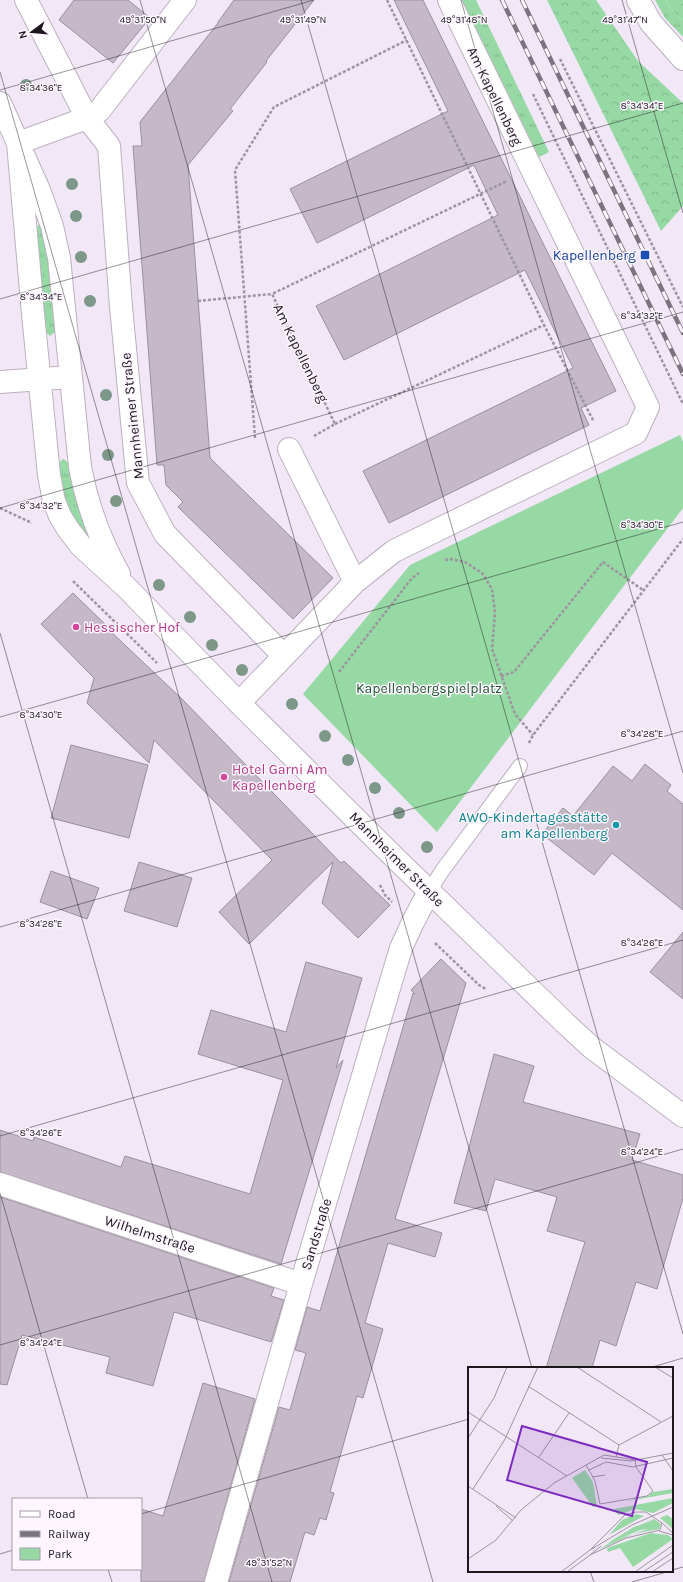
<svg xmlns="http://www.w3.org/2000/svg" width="683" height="1582" viewBox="0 0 683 1582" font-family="Karla,sans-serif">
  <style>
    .grass { fill: url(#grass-tufts) }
    .forest { fill: url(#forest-crowns) }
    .park { fill: #97d9a4 }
    .building { fill: #c5b9c8; stroke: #9a8f9d }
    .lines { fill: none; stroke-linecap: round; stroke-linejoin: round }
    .lane-casing { stroke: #bcb1bf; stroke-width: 16 }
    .street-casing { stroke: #bcb1bf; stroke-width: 24 }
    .secondary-casing { stroke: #bcb1bf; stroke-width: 24 }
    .path { stroke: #9c949f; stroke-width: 2.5; stroke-dasharray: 3 2; stroke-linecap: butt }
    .lane { stroke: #fff; stroke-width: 14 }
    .street { stroke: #fff; stroke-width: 22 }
    .secondary { stroke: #fff; stroke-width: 22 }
    .rail-casing { stroke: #7b747e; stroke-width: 4.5 }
    .rail { stroke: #fdf6ff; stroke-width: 3; stroke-dasharray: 9; stroke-linecap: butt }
    .tree { fill: #7d9889 }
    .ticks { fill: none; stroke: #1b171d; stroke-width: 1; stroke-opacity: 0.45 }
    .transit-dot { fill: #1a4fb4; stroke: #fdf6ff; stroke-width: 1.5 }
    .hotel-dot { fill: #d1479c; stroke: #fdf6ff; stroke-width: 1.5 }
    .culture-dot { fill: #0f9aa8; stroke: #fdf6ff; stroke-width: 1.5 }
    .labels { text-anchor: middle; stroke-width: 3; stroke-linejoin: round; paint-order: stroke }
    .street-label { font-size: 14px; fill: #1b171d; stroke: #fdf6ff }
    .transit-label { font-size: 14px; fill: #164399; stroke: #fdf6ff; text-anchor: end }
    .hotel-label { font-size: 14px; fill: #b23c85; stroke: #fdf6ff; text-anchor: start }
    .park-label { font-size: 14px; fill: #1e582f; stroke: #fdf6ff }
    .culture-label { font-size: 14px; fill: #0d838f; stroke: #fdf6ff; text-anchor: end }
    .inset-road { fill: none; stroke: #9c949f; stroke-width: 1 }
    .view { fill: #7b2cbf; fill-opacity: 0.15; stroke: #7b2cbf; stroke-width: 2 }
    .inset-edge { fill: none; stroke: #1b171d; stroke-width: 2 }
    .ticks-label { font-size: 10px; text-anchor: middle; fill: #1b171d; stroke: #fdf6ff; stroke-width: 3; stroke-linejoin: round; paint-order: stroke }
  </style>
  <defs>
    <pattern id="grass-tufts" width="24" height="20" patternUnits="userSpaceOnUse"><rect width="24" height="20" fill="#97d9a4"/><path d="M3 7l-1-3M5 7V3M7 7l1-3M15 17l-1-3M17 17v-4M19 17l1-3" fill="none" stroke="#82ba8d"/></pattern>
    <pattern id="forest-crowns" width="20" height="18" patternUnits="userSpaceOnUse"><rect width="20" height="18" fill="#97d9a4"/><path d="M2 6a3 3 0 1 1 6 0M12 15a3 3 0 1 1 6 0" fill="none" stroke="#82ba8d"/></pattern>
  </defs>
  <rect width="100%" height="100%" fill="#f2e7f6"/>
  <path class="grass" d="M462 0H476L549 152 539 157Z
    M655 0H666L670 7 683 23V37L665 18Z
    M41 222 46 227 56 331 50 336 45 331 37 227Z
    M63 459 69 463 94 547 66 509 57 465Z"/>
  <path class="forest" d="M547 0H596L638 61 683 103V206L661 231Z
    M666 0H683V23L670 7Z"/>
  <path class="park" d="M680 435 683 442V508L437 832 303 694 410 565Z"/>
  <path class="building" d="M74 0H128L150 18 113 63 59 20Z
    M234 0H314L266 61 267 62 230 109 233 111 188 165 210 458 333 578 293 619 178 507 183 502 166 485 164 465H157L133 146H142L140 122 218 23V22Z
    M394 0H423L616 391 581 408 589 425 389 523 363 471 573 368 525 270 344 360 316 306 498 215 474 165 317 243 290 189 448 111Z
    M73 593 109 628 108 629 182 699 341 863 344 861 390 905 358 938 322 903 333 862 249 944 219 912 272 860 154 740 149 763 87 703 94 678 41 624Z
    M71 745 148 765 129 838 51 818Z
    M645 764 671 785 667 791 683 804V910L612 853 594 875 542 834 563 808 573 816 613 766 632 781Z
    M139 862 192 878 177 927 124 911Z
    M51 871 99 888 87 919 40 902Z
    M683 932V999L650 972Z
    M441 959 466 983 395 1219 442 1233 435 1257 388 1243 365 1323 383 1329 363 1398 357 1396 330 1492 334 1493 326 1520 320 1518 314 1535 305 1532 290 1582H229L279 1407 290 1410 306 1353 295 1350 307 1307 320 1311 413 993 415 994 411 990Z
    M306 962 362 978 336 1068 343 1060 281 1264 0 1172V1130L33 1141 34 1137 121 1167 125 1156 250 1194 283 1080 198 1054 211 1010 286 1032Z
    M494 1054 534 1066 523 1102 640 1134 632 1160 683 1175V1198L657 1289 636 1282 616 1346 600 1340 592 1368H546L585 1242 547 1231 557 1197 495 1179 486 1211 454 1203Z
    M0 1197 274 1288 271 1296 284 1300 271 1342 174 1312 153 1386 106 1373 110 1357 22 1335 7 1385 0 1384Z
    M203 1383 255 1399 204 1582H141V1509L163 1516Z"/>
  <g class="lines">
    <defs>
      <path id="lane" d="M430 890 442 871 520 766"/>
      <path id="street" d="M26 0 87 118 109 146 121 307 138 483 165 534 284 656
        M18 143 87 118 99 111 185 0
        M0 382 70 377
        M289 449 355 582
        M239 703 355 582 394 551 636 433 648 407 449 0
        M0 1184 301 1284
        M216 1582 301 1284 401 948 413 922 430 890"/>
      <path id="secondary" d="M638 0 651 23 683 59
        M0 103 39 190 52 226 59 258 80 467C87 505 100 540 119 574
        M18 143 33 314 49 475 54 501 60 516 68 529 81 546 126 587 239 703 395 858 565 1023 591 1047 683 1116"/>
    </defs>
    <use href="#lane" class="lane-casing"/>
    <use href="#street" class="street-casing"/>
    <use href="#secondary" class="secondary-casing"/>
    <path class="path" d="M387 0 544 325 594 422
      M560 59 683 307
      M533 94 683 404
      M198 301 272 294
      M335 424 544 325
      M314 436 335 424 272 294 507 181
      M255 438 235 170 274 107 407 40
      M0 508 32 523
      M445 560 450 559 465 562 482 573 492 589 495 613 492 649 515 714 533 735
      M73 581 157 663
      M339 672 412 578 419 573
      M501 676 514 672 603 562 643 590
      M529 743 533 735 683 539
      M380 885 385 895 392 902
      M435 943 479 985 486 989"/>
    <use href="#lane" class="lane"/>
    <use href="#street" class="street"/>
    <use href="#secondary" class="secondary"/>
    <defs>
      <path id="rail" d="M502 0 683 374
        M522 0 683 333"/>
    </defs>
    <use href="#rail" class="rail-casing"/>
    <use href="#rail" class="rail"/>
  </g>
  <g class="tree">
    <circle cx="26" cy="85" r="6"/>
    <circle cx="72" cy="184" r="6"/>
    <circle cx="76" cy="216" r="6"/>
    <circle cx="81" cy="257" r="6"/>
    <circle cx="90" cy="301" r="6"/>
    <circle cx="106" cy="395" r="6"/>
    <circle cx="108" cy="455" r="6"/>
    <circle cx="116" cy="501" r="6"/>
    <circle cx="159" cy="585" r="6"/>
    <circle cx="190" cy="617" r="6"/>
    <circle cx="212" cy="645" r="6"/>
    <circle cx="242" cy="670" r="6"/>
    <circle cx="292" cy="704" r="6"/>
    <circle cx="325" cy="736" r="6"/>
    <circle cx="348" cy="760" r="6"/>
    <circle cx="375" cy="788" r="6"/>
    <circle cx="399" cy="813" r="6"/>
    <circle cx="427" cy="847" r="6"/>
  </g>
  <path class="ticks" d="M140 0 532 1368M301 0 683 1334M461 0 683 773M622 0 683 213M0 72 433 1582M0 90 314 0M0 299 683 103M0 508 683 312M0 633 272 1582M0 717 683 522M0 927 683 731M0 1136 683 940M0 1193 88 1499M0 1345 683 1149M649 1368 683 1358M141 1514 469 1419M0 1554 13 1550M108 1569 112 1582M672 1570 683 1567M590 1571 594 1582M632 1582 670 1571"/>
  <rect class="transit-dot" x="640" y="250" width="10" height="10" rx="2"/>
  <g class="hotel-dot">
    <circle cx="76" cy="627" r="4"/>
    <circle cx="224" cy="777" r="4"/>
  </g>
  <circle class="culture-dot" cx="616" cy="825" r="4"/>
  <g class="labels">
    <g class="street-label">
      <text transform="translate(495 96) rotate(64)" y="5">Am Kapellenberg</text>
      <text transform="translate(301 353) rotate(64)" y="5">Am Kapellenberg</text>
      <text transform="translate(132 416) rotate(-96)" y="5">Mannheimer Straße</text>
      <text transform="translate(397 859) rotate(45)" y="5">Mannheimer Straße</text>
      <text transform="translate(150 1234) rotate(18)" y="5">Wilhelmstraße</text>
      <text transform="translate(316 1234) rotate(-73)" y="5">Sandstraße</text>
    </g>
    <g class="transit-label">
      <text x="636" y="260">Kapellenberg</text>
    </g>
    <g class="hotel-label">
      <text x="84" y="632">Hessischer Hof</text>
      <text x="232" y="774">Hotel Garni Am<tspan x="232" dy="16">Kapellenberg</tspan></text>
    </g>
    <g class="park-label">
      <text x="429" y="693">Kapellenbergspielplatz</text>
    </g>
    <g class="culture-label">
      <text x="608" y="822">AWO-Kindertagesstätte<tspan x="608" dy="16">am Kapellenberg</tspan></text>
    </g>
  </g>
  <g transform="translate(468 1367)">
    <rect width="205" height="205" fill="#f2e7f6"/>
    <path d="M205 122V126L155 135 180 129 185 125ZM186 152 193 157 191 162 165 167 130 183 165 161ZM187 153 183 161 141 175 166 160Z" fill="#97d9a4" fill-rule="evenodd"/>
    <path d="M205 131V136L185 146 167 142 150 148 146 142ZM168 147 176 149 141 168 154 153ZM199 148 205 152V162L192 151ZM187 153 191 157 190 161 172 163 141 176 166 160ZM183 166 200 168 205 172 165 200 152 181 140 185 139 181Z" fill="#97d9a4"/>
    <path d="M117 103 125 115 129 139 125 140 104 111Z" fill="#97d9a4"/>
    <path class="inset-road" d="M109 0 193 55M187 0 205 11M60 19 151 78M0 45 99 109M0 71 26 31 39 0M194 88 205 104M71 90 101 46M148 90 151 78 205 49M133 91 163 94 205 86M118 98 127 114 132 137 179 129 185 124 168 100 167 93M121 103 138 95 165 100 205 91M125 110 137 108M0 119 48 151M5 122 36 74 70 0M28 139 45 154M194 156 205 166M191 164 205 168M122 183 164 158 205 140M122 188 133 179M0 192 28 173 53 143 86 116 136 88 167 93M93 205 122 183 157 148 168 145H178L194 156 192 163 158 171 122 188 99 205M167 205 205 178M175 205 205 185M184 205 205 191"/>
    <path class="view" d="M54 59 179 95 164 149 39 113Z"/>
    <rect width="205" height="205" class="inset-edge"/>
  </g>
  <g class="ticks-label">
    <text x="143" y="23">49°31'50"N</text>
    <text x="303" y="23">49°31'49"N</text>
    <text x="464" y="23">49°31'48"N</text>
    <text x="625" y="23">49°31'47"N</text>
    <text x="41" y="91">8°34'36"E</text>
    <text x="642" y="109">8°34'34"E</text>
    <text x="41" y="300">8°34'34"E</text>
    <text x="642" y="319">8°34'32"E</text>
    <text x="41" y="509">8°34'32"E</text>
    <text x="642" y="528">8°34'30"E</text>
    <text x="41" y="718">8°34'30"E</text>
    <text x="642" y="737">8°34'28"E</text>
    <text x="41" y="927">8°34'28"E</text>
    <text x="642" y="946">8°34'26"E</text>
    <text x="41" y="1136">8°34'26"E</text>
    <text x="642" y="1155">8°34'24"E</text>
    <text x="41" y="1346">8°34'24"E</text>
    <text x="269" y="1566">49°31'52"N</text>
  </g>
  <rect x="12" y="1498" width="130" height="72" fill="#fdf6ff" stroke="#a39da5"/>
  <rect x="20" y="1511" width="20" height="6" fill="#ffffff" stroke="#a39da5"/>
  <text x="48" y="1518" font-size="12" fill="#1b171d">Road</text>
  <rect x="20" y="1531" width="20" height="6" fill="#7b747e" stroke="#a39da5"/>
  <text x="48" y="1538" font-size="12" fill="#1b171d">Railway</text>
  <rect x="20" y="1548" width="20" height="12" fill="#97d9a4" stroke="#a39da5"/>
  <text x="48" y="1558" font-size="12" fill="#1b171d">Park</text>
  <g transform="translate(32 32) rotate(254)" stroke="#fdf6ff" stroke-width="3" paint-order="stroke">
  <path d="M0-3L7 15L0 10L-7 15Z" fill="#1b171d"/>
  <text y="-6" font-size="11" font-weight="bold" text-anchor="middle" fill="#1b171d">N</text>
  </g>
</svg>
